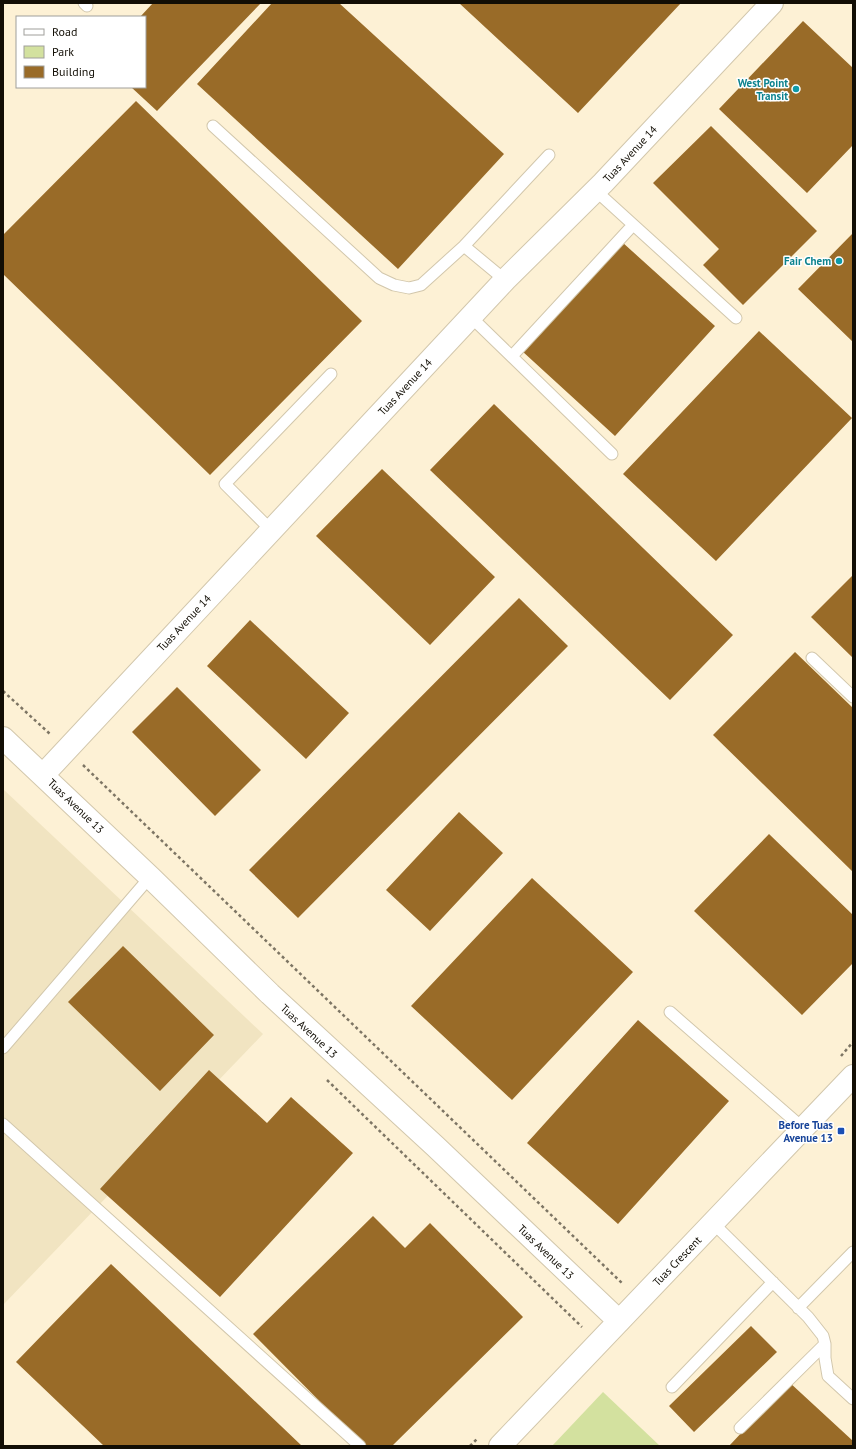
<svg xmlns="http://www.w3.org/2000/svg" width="856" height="1449" viewBox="0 0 856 1449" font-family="'PT Sans',sans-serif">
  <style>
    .built { fill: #f1e4c1 }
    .green { fill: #d3e19f }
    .building { fill: #996b28 }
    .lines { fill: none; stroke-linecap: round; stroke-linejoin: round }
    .service-casing { stroke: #d2c7ac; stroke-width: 13 }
    .minor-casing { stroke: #d2c7ac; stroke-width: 24 }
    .tertiary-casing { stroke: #d2c7ac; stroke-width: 24 }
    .path { stroke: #7d7564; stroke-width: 2.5; stroke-dasharray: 3 3; stroke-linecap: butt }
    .service { stroke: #fff; stroke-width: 11 }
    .minor { stroke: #fff; stroke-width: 22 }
    .tertiary { stroke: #fff; stroke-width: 22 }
    .culture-dot { fill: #0f9aa8; stroke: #fff; stroke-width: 1.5 }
    .transit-dot { fill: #1a4fb4; stroke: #fff; stroke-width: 1.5 }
    .labels { text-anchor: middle; stroke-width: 3; stroke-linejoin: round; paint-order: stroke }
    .culture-label { font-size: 11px; font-weight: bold; fill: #0d838f; stroke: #fff; text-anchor: end }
    .street-label { font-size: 11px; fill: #120e05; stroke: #fff }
    .transit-label { font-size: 11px; font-weight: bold; fill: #164399; stroke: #fff; text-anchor: end }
  </style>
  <rect width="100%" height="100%" fill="#fdf1d5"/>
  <path class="built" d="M3 789 263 1034 3 1305Z"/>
  <path class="green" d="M603 1392 660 1446H552Z"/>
  <path class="building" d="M153 3H261L157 111 131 87H145V17H140Z
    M272 3H339L504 154 398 269 197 84Z
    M459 3H681L578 113Z
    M803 21 853 68V145L807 193 719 109Z
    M136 101 362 321 210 475 3 274V235Z
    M711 126 817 231 743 305 703 265 719 249 653 183Z
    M853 233V342L798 289Z
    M622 242 715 326 615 436 522 351Z
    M759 331 852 418 716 561 623 474Z
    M494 404 733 635 670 700 430 470Z
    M382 469 495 577 430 645 316 536Z
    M853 575V658L811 617Z
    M519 598 568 646 298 918 249 870Z
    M250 620 349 713 306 759 207 666Z
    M795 652 853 708V872L713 735Z
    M177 687 261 770 215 816 132 732Z
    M459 812 503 853 430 931 386 890Z
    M769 834 853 915V963L802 1015 694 911Z
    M532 878 633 972 512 1100 411 1006Z
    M123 946 214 1035 160 1091 68 1002Z
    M638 1020 729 1101 618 1224 527 1143Z
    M209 1070 267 1123 291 1097 353 1153 220 1297 100 1189Z
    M373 1216 405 1248 430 1223 523 1317 392 1446H364L253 1334Z
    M111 1264 302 1446H104L16 1362Z
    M751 1326 777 1352 694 1432 669 1406Z
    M789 1382 853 1441V1446H729Z"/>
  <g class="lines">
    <defs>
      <path id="service" d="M84 3 87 6
        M213 126 379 278 394 285 409 288 421 285 464 246 549 155
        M595 190 736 318
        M464 246 505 280
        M471 317 612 454
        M512 356 633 225
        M271 530 225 484 331 374
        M812 658 853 697
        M670 1012 804 1129
        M3 1048 150 877
        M3 1124 360 1446
        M714 1224 808 1317 823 1336 825 1344V1358L828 1376 853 1399
        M798 1308 853 1252
        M672 1387 773 1282
        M740 1428 825 1344"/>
      <path id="minor" d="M3 738 150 877 270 994 435 1146 619 1321
        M43 775 505 280 603 183 772 3"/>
      <path id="tertiary" d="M500 1446 853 1076"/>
    </defs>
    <use href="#service" class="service-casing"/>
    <use href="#minor" class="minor-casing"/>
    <use href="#tertiary" class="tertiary-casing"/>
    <path class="path" d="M3 691 50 734
      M83 765 623 1284
      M841 1056 853 1042
      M327 1080 582 1327
      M470 1446 478 1438"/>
    <use href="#service" class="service"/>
    <use href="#minor" class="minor"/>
    <use href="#tertiary" class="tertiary"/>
  </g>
  <g class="culture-dot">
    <circle cx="796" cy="89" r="4"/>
    <circle cx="839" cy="261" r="4"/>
  </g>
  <rect class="transit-dot" x="837" y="1127" width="8" height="8" rx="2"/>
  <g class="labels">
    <g class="culture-label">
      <text x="788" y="87">West Point<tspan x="788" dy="13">Transit</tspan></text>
      <text x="831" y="265">Fair Chem</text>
    </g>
    <g class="street-label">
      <text transform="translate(630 154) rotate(-47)" y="4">Tuas Avenue 14</text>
      <text transform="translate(405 387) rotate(-47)" y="4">Tuas Avenue 14</text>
      <text transform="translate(184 623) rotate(-47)" y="4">Tuas Avenue 14</text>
      <text transform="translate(76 806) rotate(44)" y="4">Tuas Avenue 13</text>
      <text transform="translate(309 1031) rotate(43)" y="4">Tuas Avenue 13</text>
      <text transform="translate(546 1252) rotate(44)" y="4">Tuas Avenue 13</text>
      <text transform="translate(677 1261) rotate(-46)" y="4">Tuas Crescent</text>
    </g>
    <g class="transit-label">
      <text x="833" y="1129">Before Tuas<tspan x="833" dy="13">Avenue 13</tspan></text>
    </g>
  </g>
  <rect width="856" height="1449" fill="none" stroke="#120e05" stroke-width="8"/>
  <rect x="16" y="16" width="130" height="72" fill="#ffffff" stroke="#a09f9b"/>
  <rect x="24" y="29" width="20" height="6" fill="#ffffff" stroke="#a09f9b"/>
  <text x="52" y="36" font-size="12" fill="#120e05">Road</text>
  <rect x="24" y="46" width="20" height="12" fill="#d3e19f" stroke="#a09f9b"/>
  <text x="52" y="56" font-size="12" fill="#120e05">Park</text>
  <rect x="24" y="66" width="20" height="12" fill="#996b28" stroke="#a09f9b"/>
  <text x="52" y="76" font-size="12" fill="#120e05">Building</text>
</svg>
